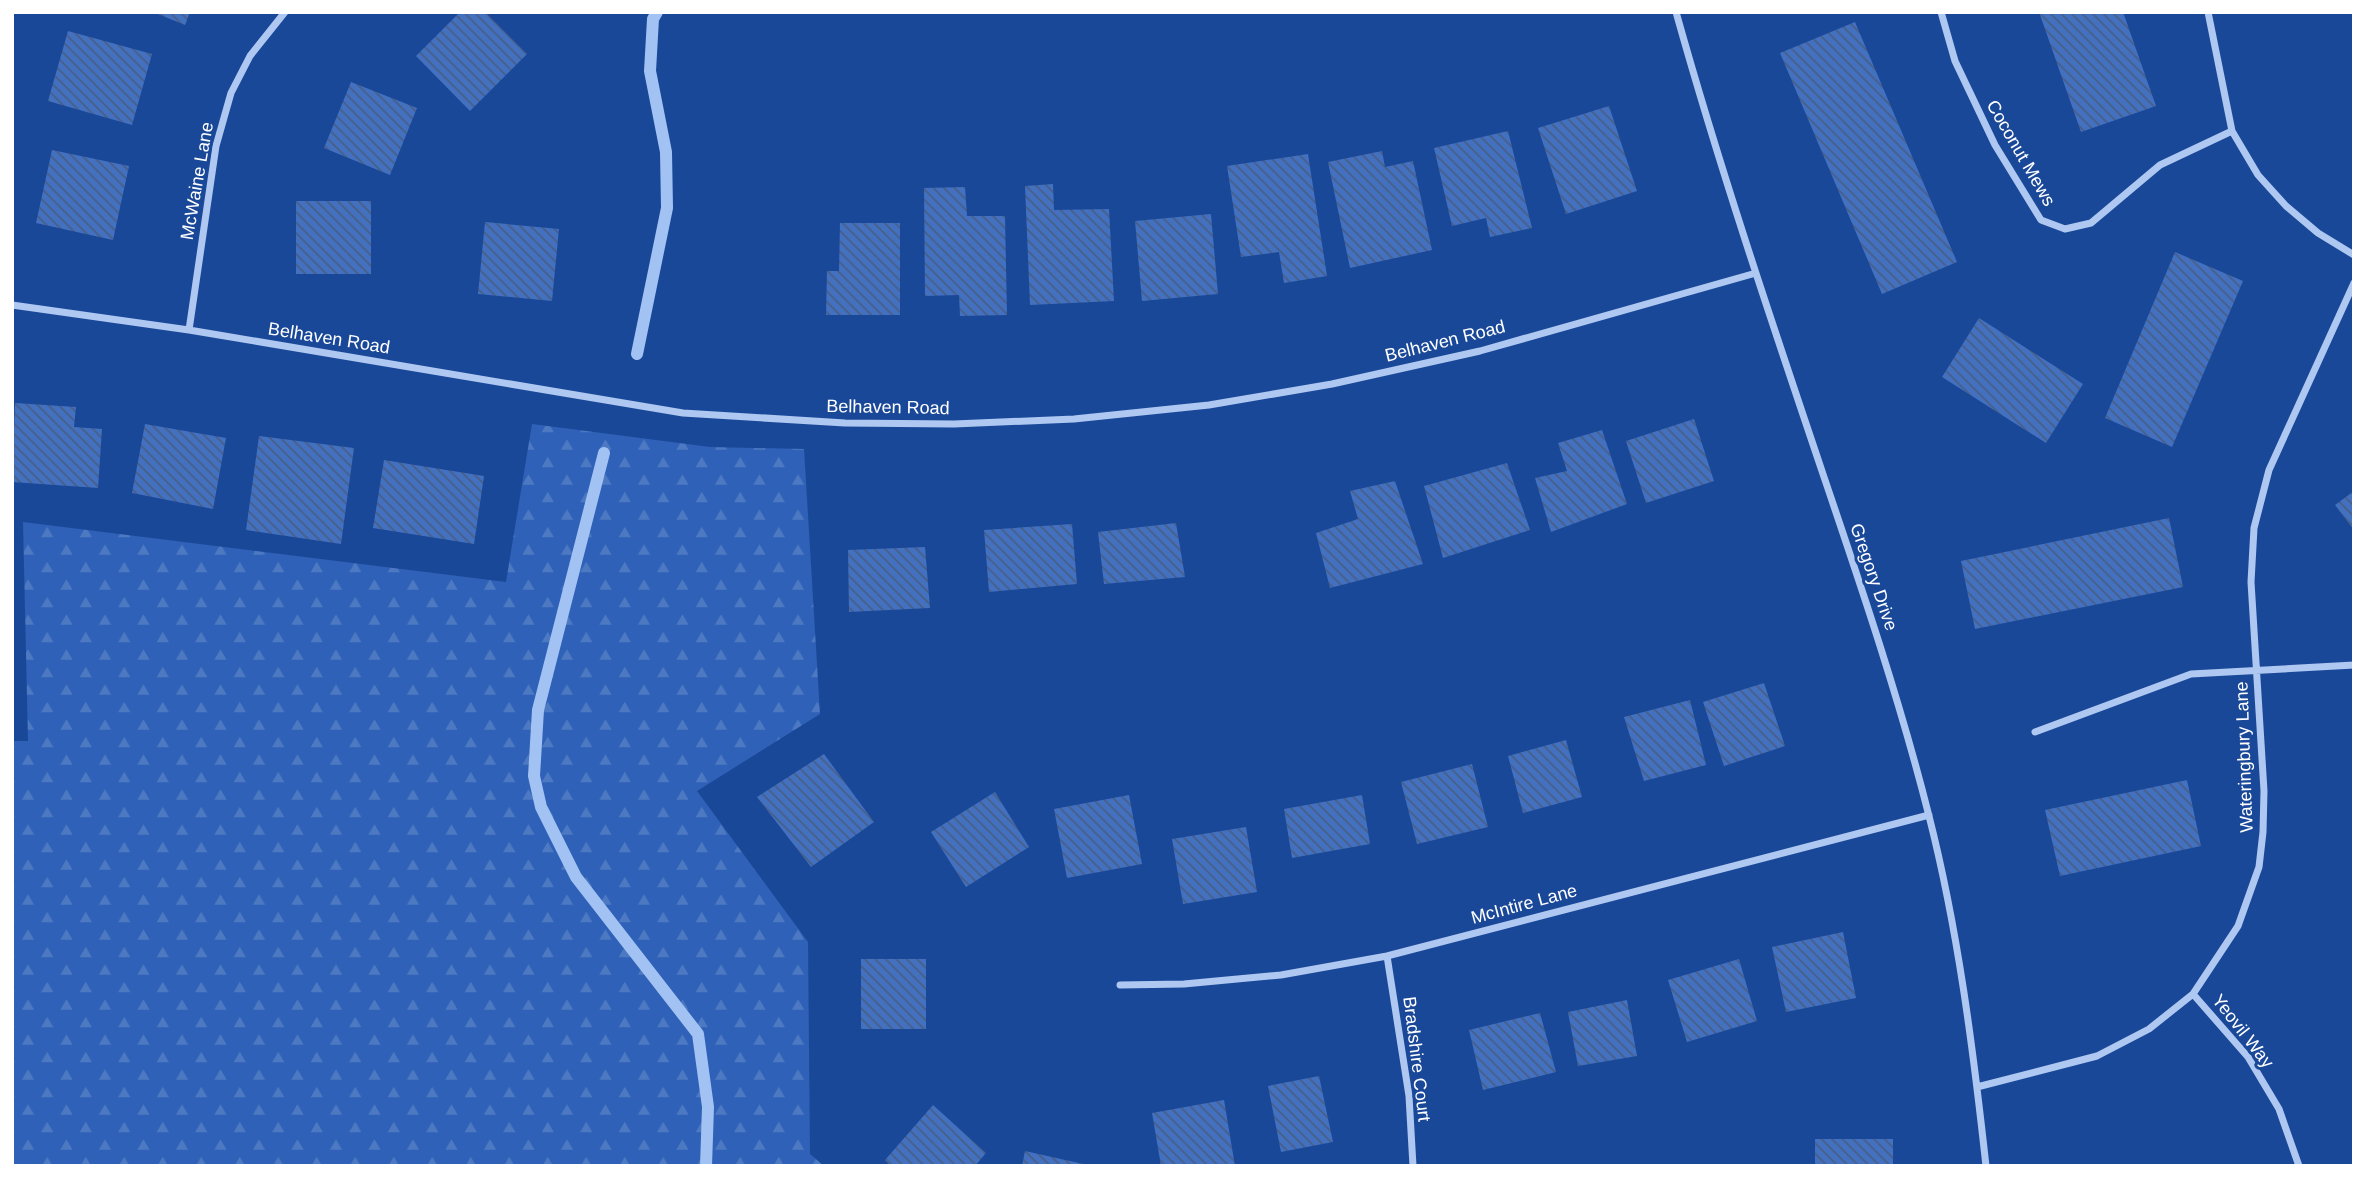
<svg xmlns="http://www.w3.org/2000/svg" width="2366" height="1178" viewBox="0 0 2366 1178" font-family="Helvetica,sans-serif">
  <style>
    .forest { fill: url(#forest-firs) }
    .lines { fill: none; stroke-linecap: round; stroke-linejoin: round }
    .stream { stroke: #a2c2f3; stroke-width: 12 }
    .building { fill: url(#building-back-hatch) }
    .street { stroke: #afc8f1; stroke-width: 7 }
    .labels { text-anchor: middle; stroke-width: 6; stroke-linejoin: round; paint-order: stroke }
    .street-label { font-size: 18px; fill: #fff; stroke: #1a4899 }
  </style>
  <defs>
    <pattern id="forest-firs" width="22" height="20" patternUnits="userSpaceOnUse" patternTransform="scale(1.75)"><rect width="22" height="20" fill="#2e61b7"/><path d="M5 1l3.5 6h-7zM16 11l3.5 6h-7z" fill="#4d79c2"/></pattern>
    <pattern id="building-back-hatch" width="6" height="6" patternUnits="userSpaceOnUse" patternTransform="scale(1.75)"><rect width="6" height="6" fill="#4371c0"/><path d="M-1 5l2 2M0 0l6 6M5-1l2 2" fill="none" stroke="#485e86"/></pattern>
  </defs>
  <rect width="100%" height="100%" fill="#1a4899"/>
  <path class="forest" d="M532 424 710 447 804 449 820 714 697 791 808 942 810 1154 824 1166H12V741H28L23 522 506 582Z"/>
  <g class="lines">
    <path class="stream" d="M637 354 667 208 666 152 650 71 653 19 657 12
      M604 453 538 710 534 776 541 807 576 877 698 1034 708 1107 706 1166"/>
  </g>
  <path class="building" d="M153 12H190L185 25Z
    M460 12H485L527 54 470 111 416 56Z
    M2039 12H2123L2156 106 2081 132Z
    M1855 22 1957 262 1882 294 1780 53Z
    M68 31 152 54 132 125 48 101Z
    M351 82 417 108 390 175 324 148Z
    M1609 106 1637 191 1566 214 1538 128Z
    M1508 131 1532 228 1490 237 1486 218 1452 226 1434 148Z
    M52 150 129 166 113 240 36 223Z
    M1382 151 1385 167 1413 161 1432 250 1350 268 1328 162Z
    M1308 154 1327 276 1284 283 1279 252 1241 257 1227 166Z
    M1053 184 1054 210 1109 209 1114 301 1030 305 1025 186Z
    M965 187 967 216H1005L1007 315 960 316 959 295 925 296 924 188Z
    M296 201H371V274H296Z
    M1211 214 1218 294 1142 301 1135 221Z
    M485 222 559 229 552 301 478 294Z
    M840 223H900V315H826L827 271H839Z
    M2175 252 2243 281 2172 447 2105 418Z
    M1979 318 2083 384 2046 443 1942 377Z
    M15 403 76 407 74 427 102 429 98 488 12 482Z
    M1694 419 1714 481 1646 503 1626 441Z
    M145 424 226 438 213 509 132 493Z
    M1602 430 1627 504 1551 532 1535 478 1567 471 1558 443Z
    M259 436 354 448 341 544 246 530Z
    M384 460 484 476 474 544 373 528Z
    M1507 463 1530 530 1443 558 1424 486Z
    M1395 481 1423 564 1330 588 1316 533 1358 519 1350 491Z
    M2354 491V530L2335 505Z
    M2169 518 2183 587 1975 629 1961 561Z
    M1176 523 1185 577 1104 584 1098 532Z
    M1072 524 1077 584 989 592 984 530Z
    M925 547 930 608 849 612 848 550Z
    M1764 683 1785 746 1724 766 1703 702Z
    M1690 700 1706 765 1644 781 1624 717Z
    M1566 740 1582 797 1523 813 1508 756Z
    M824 754 874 822 811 867 757 797Z
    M1472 764 1488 827 1417 844 1401 782Z
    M2187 780 2201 846 2060 876 2045 810Z
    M995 792 1029 847 966 887 931 832Z
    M1129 795 1142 864 1067 878 1054 809Z
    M1362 795 1370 844 1292 858 1284 809Z
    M1246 827 1257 892 1183 904 1172 839Z
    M1843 932 1856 998 1786 1012 1772 947Z
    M861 959H926V1029H861Z
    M1739 959 1757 1021 1687 1042 1668 980Z
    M1627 1000 1637 1056 1578 1066 1568 1012Z
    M1540 1013 1556 1072 1483 1090 1469 1030Z
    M1319 1076 1333 1142 1281 1152 1268 1086Z
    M1224 1100 1235 1166H1161L1152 1113Z
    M933 1105 986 1153 975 1166H891L885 1160Z
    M1815 1139H1893V1166H1815Z
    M1025 1151 1088 1165V1166H1022Z"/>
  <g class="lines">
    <path class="street" d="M1676 12C1720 169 1772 323 1824 477 1862 589 1900 701 1929 816 1958 930 1973 1048 1986 1166
      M1941 12 1955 61 1995 145 2041 220 2065 229 2091 223 2160 165 2232 131
      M2208 12 2232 131 2258 175 2286 206 2318 233 2354 255
      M12 305 189 330 683 413 845 423 954 424 1074 419 1209 405 1332 384 1480 351 1756 273
      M189 330 216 146 231 93 250 56 285 12
      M2035 732 2191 674 2354 665
      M1387 956 1409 1096 1413 1166
      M1120 985 1184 984 1281 975 1387 956 1929 815
      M2193 994 2248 1057 2279 1109 2299 1166
      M1977 1087 2097 1056 2149 1029 2193 994 2238 926 2259 867 2263 832 2264 791 2251 582 2254 528 2269 470 2354 283"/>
  </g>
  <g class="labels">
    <g class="street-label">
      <text transform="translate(2021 153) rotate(60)" y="6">Coconut Mews</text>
      <text transform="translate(197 181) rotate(-80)" y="6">McWaine Lane</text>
      <text transform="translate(329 338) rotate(9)" y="6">Belhaven Road</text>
      <text transform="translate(1445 341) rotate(-14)" y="6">Belhaven Road</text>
      <text transform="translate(888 407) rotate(1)" y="6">Belhaven Road</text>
      <text transform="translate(1874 577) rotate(71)" y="6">Gregory Drive</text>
      <text transform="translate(2244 757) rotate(-92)" y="6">Wateringbury Lane</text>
      <text transform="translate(1524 904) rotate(-15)" y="6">McIntire Lane</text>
      <text transform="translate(2243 1031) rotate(52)" y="6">Yeovil Way</text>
      <text transform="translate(1417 1059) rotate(83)" y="6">Bradshire Court</text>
    </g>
  </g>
  <rect width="2366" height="1178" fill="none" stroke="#ffffff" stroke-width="28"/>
</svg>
